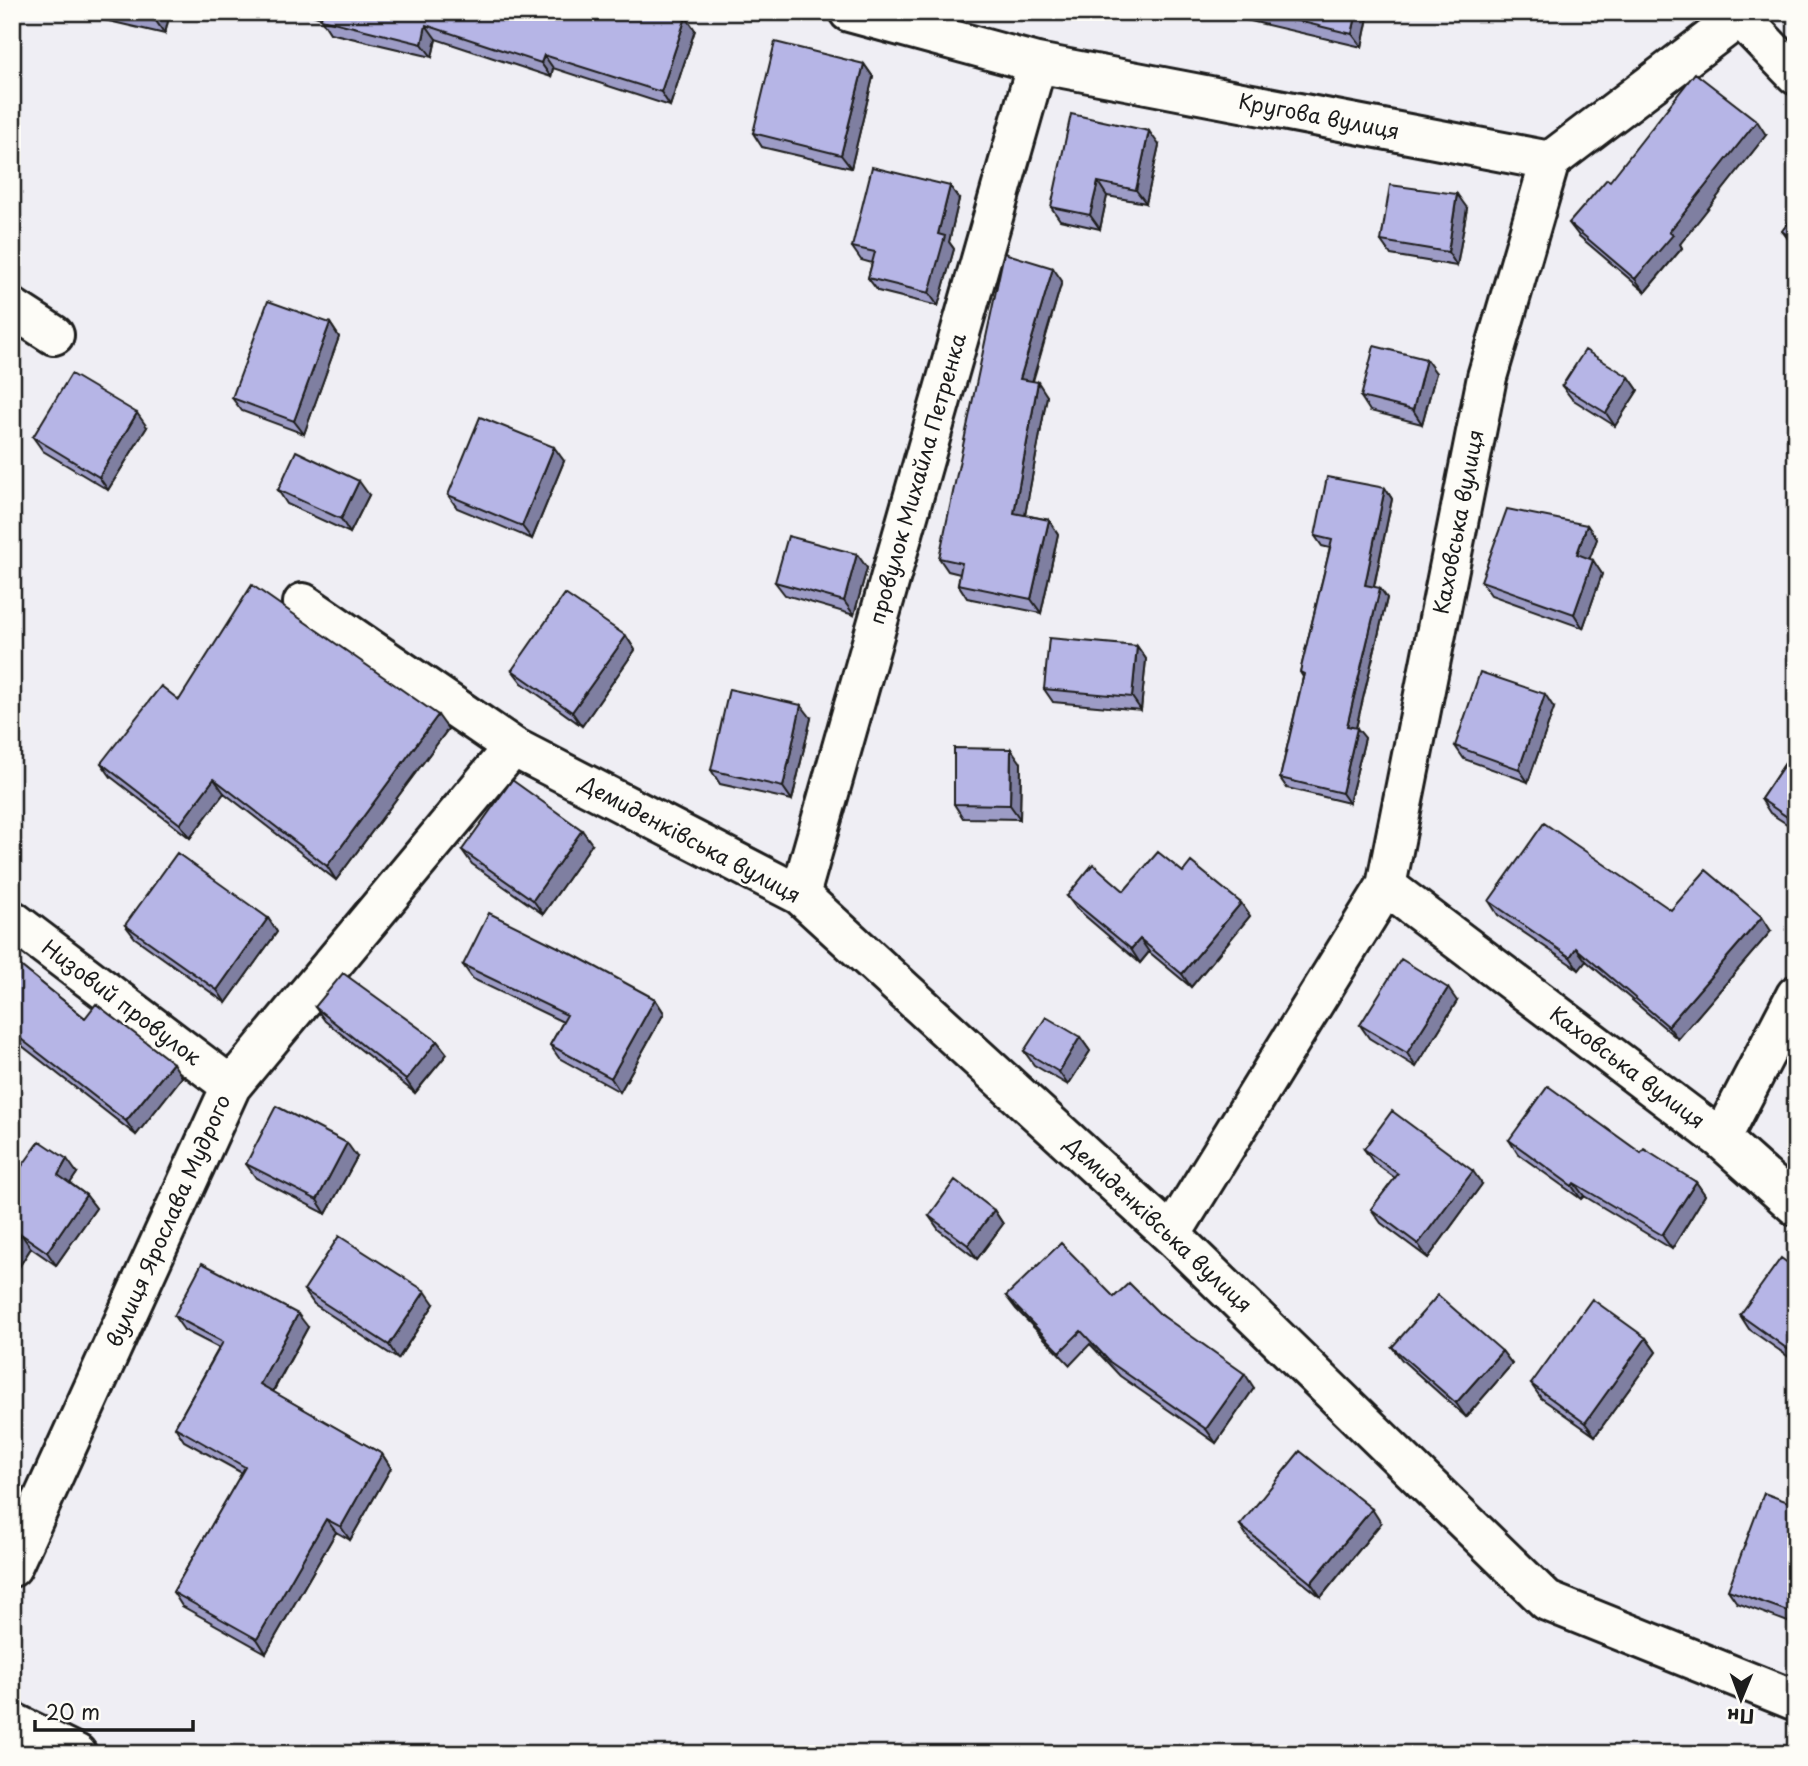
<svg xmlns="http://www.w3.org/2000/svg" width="1808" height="1766" viewBox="0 0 1808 1766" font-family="'Playpen Sans',sans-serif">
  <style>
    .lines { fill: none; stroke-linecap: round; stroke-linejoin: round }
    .street-casing { stroke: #1c1c1c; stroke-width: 44 }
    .street { stroke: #fdfcf7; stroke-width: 38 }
    .wall { fill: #9d9cc6; stroke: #1c1c1c; stroke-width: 2 }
    .shaded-wall { fill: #7f7fa1; stroke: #1c1c1c; stroke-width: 2 }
    .building { fill: #b6b5e6; stroke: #1c1c1c; stroke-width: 2 }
    .labels { text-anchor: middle; stroke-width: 5; stroke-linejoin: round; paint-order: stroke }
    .street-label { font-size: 21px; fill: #1c1c1c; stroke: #fdfcf7 }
  </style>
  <rect width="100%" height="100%" fill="#efeef4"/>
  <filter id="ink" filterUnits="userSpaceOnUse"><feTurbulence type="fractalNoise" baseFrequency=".0143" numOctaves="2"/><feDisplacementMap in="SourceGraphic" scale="14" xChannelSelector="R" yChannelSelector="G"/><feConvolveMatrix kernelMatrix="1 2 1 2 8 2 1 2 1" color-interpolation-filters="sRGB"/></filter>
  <g filter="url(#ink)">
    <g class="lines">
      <defs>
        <path id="street" d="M849 12 1037 63 1550 161 1746 12
          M1739 16 1796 75
          M12 308 54 335
          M303 603 513 747 800 895 1171 1235 1547 1601 1796 1701
          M1386 886 1721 1139 1796 1206
          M800 895 1037 63
          M12 920 231 1086
          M1721 1139 1796 995
          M1171 1235 1386 886 1487 377 1550 161
          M12 1567 231 1086 513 747
          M12 1722 77 1754"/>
      </defs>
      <use href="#street" class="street-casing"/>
      <use href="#street" class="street"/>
    </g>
    <path class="wall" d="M70 12H170L165 34Z
      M304 12H672L695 30 670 106 553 68 551 77 436 39 432 57 330 33 321 19V18Z
      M1212 12H1369L1362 47Z
      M864 64 873 77 851 168 762 147 753 133Z
      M1766 135 1680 244 1682 248 1645 292 1579 236 1569 223 1610 181Z
      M1159 145 1146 203 1107 196 1100 229 1060 220 1051 207Z
      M959 199 949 242 954 249 938 306 878 291 868 278 872 263 861 260 852 247Z
      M1467 208 1457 266 1391 255 1381 241Z
      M1796 213V247L1792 244 1782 231Z
      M1062 281 1033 381 1047 396 1025 515 1049 520 1058 534 1041 613 967 598 958 584 960 574 948 571 939 558Z
      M330 323 339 337 304 434 242 411 232 398Z
      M1436 373 1422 424 1370 411 1361 397Z
      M1629 377 1638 390 1615 426 1572 399 1562 386Z
      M147 427 108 490 43 451 33 437Z
      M564 461 532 539 457 508 448 495Z
      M1385 488 1392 499 1374 587 1387 598 1356 728 1365 738 1349 803 1287 788 1280 778 1303 677 1300 672 1330 548 1322 546 1315 536Z
      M278 490 369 495 350 533 287 504Z
      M1587 525 1597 539 1589 559 1602 574 1583 628 1491 595 1481 581Z
      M867 568 854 615 785 595 775 582Z
      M626 636 635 650 582 726 522 683 512 670Z
      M1137 646 1146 659 1141 710 1053 702 1044 689Z
      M179 700 448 729 336 880 224 793 190 838 111 777 101 763Z
      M1554 708 1528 782 1464 759 1455 746Z
      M811 718 792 800 720 784 711 770Z
      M1796 747V830L1770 813 1761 799Z
      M1021 763 1020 819 963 818 954 804Z
      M592 844 543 914 472 864 462 850Z
      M1124 891 1241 903 1250 916 1191 987 1149 952 1140 963 1077 909 1067 896Z
      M1489 901 1671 910 1771 931 1678 1039 1586 961 1579 970 1498 915Z
      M268 918 277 932 226 1003 135 938 125 925Z
      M12 959 85 1018 182 1077 136 1135 12 1038Z
      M463 965 655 999 664 1013 620 1092 559 1058 550 1045 563 1022 473 979Z
      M1457 1001 1416 1067 1369 1038 1360 1025Z
      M315 1007 437 1041 447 1054 415 1093 325 1021Z
      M1080 1037 1090 1051 1068 1085 1034 1065 1024 1051Z
      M1509 1140 1641 1153 1696 1182 1705 1195 1672 1249 1584 1196 1581 1199 1518 1154Z
      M1364 1149 1482 1184 1428 1258 1381 1223 1371 1209 1395 1178 1373 1162Z
      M357 1157 326 1214 256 1178 246 1164Z
      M77 1173 70 1183 86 1195 96 1208 56 1265 31 1248 12 1278V1180Z
      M994 1210 1003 1224 977 1259 939 1230 929 1216Z
      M1796 1269V1362L1749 1329 1740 1315Z
      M304 1290 434 1304 398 1359 314 1304Z
      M1006 1296 1114 1297 1160 1314 1254 1388 1216 1443 1120 1376 1090 1344 1070 1365 1016 1309Z
      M174 1316 308 1327 273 1392 382 1454 391 1468 350 1540 336 1532 266 1653 182 1606 173 1592 242 1473 184 1441 175 1427 219 1348 184 1330Z
      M1646 1338 1656 1352 1595 1436 1541 1398 1531 1384Z
      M1392 1347 1502 1351 1512 1364 1466 1417 1402 1360Z
      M1796 1505V1625L1737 1603 1728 1590Z
      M1381 1523 1321 1597 1249 1539 1240 1525Z"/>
    <path class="shaded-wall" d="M158 12H170L165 34 156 21Z
      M1357 12H1369L1362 47 1352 34Z
      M686 17 695 30 670 106 661 92Z
      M426 25 436 39 432 57 422 44Z
      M544 55 553 68 551 77 541 63Z
      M864 64 873 77 851 168 841 155Z
      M1757 121 1766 135 1680 244 1682 248 1645 292 1635 279 1669 232Z
      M1149 131 1159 145 1146 203 1136 190Z
      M1098 182 1107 196 1100 229 1090 215Z
      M950 186 959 199 949 242 954 249 938 306 929 293 938 234Z
      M1457 194 1467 208 1457 266 1448 252Z
      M1053 268 1062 281 1029 392 1020 379Z
      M330 323 339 337 304 434 294 421Z
      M1426 359 1436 373 1422 424 1413 410Z
      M1629 377 1638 390 1615 426 1606 413Z
      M1038 382 1047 396 1023 526 1014 513Z
      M137 413 147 427 108 490 99 477Z
      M554 447 564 461 532 539 522 526Z
      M359 481 369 495 350 533 341 519Z
      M1385 488 1392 499 1372 595 1365 585Z
      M1049 520 1058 534 1041 613 1031 599Z
      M1587 525 1597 539 1586 568 1577 554Z
      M857 554 867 568 854 615 844 601Z
      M1593 560 1602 574 1583 628 1574 614Z
      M1380 588 1387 598 1354 736 1347 726Z
      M626 636 635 650 582 726 572 712Z
      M1137 646 1146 659 1141 710 1132 697Z
      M1545 694 1554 708 1528 782 1519 769Z
      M801 705 811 718 792 800 783 787Z
      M438 715 448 729 336 880 327 866Z
      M1357 728 1365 738 1349 803 1342 793Z
      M1011 749 1021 763 1020 819 1010 805Z
      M214 779 224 793 190 838 180 824Z
      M582 830 592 844 543 914 533 900Z
      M1241 903 1250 916 1191 987 1182 974Z
      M1762 917 1771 931 1678 1039 1668 1026Z
      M268 918 277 932 226 1003 217 990Z
      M1140 939 1149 952 1140 963 1131 949Z
      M1576 948 1586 961 1579 970 1570 957Z
      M1448 988 1457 1001 1416 1067 1407 1053Z
      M655 999 664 1013 620 1092 611 1078Z
      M1080 1037 1090 1051 1068 1085 1059 1072Z
      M437 1041 447 1054 415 1093 406 1080Z
      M173 1063 182 1077 136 1135 126 1121Z
      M347 1143 357 1157 326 1214 317 1200Z
      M67 1159 77 1173 67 1188 58 1175Z
      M1473 1171 1482 1184 1428 1258 1418 1244Z
      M1696 1182 1705 1195 1672 1249 1662 1235Z
      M1574 1183 1584 1196 1581 1199 1572 1186Z
      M86 1195 96 1208 56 1265 47 1252Z
      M994 1210 1003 1224 977 1259 968 1245Z
      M21 1234 31 1248 12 1278V1249Z
      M425 1291 434 1304 398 1359 389 1345Z
      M298 1314 308 1327 269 1398 260 1384Z
      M1646 1338 1656 1352 1595 1436 1585 1423Z
      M1502 1351 1512 1364 1466 1417 1456 1403Z
      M1245 1374 1254 1388 1216 1443 1206 1429Z
      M382 1454 391 1468 350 1540 341 1527Z
      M1372 1509 1381 1523 1321 1597 1311 1583Z
      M326 1519 336 1532 266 1653 257 1639Z"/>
    <path class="building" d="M119 12H158L156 21Z
      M322 12H672L686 17 661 92 544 55 541 63 426 25 422 44 321 19Z
      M1261 12H1357L1352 34Z
      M775 42 864 64 841 155 753 133Z
      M1695 73 1757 121 1669 232 1673 235 1635 279 1569 223 1607 179 1610 181Z
      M1071 114 1149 131 1136 190 1098 182 1090 215 1051 207Z
      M872 167 950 186 938 234 945 236 929 293 868 278 875 252 852 247Z
      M1390 185 1457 194 1448 252 1381 241Z
      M1796 213V241L1782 231Z
      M1004 253 1053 268 1020 379 1038 382 1014 513 1049 520 1031 599 958 584 962 563 939 558Z
      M268 301 330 323 294 421 232 398Z
      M1374 346 1426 359 1413 410 1361 397Z
      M1585 350 1629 377 1606 413 1562 386Z
      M71 374 137 413 99 477 33 437Z
      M480 417 554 447 522 526 448 495Z
      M296 451 359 481 341 519 278 490Z
      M1327 477 1385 488 1365 585 1380 588 1347 726 1357 728 1342 793 1280 778 1304 674 1300 672 1332 540 1315 536Z
      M1507 509 1587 525 1577 554 1593 560 1574 614 1481 581Z
      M788 536 857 554 844 601 775 582Z
      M252 585 438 715 327 866 214 779 180 824 101 763 161 686 179 700Z
      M565 594 626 636 572 712 512 670Z
      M1049 638 1137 646 1132 697 1044 689Z
      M1480 672 1545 694 1519 769 1455 746Z
      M729 689 801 705 783 787 711 770Z
      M1796 747V823L1761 799Z
      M954 748 1011 749 1010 805 954 804Z
      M512 780 582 830 533 900 462 850Z
      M1544 823 1671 910 1706 870 1762 917 1668 1026 1576 948 1570 957 1489 901Z
      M1158 852 1183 872 1191 862 1241 903 1182 974 1140 939 1131 949 1067 896 1093 864 1124 891Z
      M177 853 268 918 217 990 125 925Z
      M489 913 572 954 655 999 611 1078 550 1045 567 1015 463 965Z
      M12 959 85 1018 96 1004 173 1063 126 1121 12 1032Z
      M1401 959 1448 988 1407 1053 1360 1025Z
      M343 973 437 1041 406 1080 315 1007Z
      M1046 1017 1080 1037 1059 1072 1024 1051Z
      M1548 1086 1641 1153 1644 1149 1696 1182 1662 1235 1574 1183 1572 1186 1509 1140Z
      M276 1106 347 1143 317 1200 246 1164Z
      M1392 1111 1473 1171 1418 1244 1371 1209 1398 1174 1364 1149Z
      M40 1141 67 1159 58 1175 86 1195 47 1252 21 1234 12 1249V1180Z
      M955 1180 994 1210 968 1245 929 1216Z
      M339 1236 425 1291 389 1345 304 1290Z
      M1061 1243 1114 1297 1129 1283 1160 1314 1245 1374 1206 1429 1110 1362 1081 1331 1060 1352 1006 1296Z
      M1781 1258 1796 1269V1355L1740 1315Z
      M202 1263 298 1314 260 1384 382 1454 341 1527 326 1519 257 1639 173 1592 245 1467 175 1427 223 1342 174 1316Z
      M1438 1295 1502 1351 1456 1403 1392 1347Z
      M1592 1299 1646 1338 1585 1423 1531 1384Z
      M1300 1451 1372 1509 1311 1583 1240 1525Z
      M1764 1493 1796 1505V1614L1728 1590Z"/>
  </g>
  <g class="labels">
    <g class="street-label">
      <text transform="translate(1319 117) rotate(11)" y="7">Кругова вулиця</text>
      <text transform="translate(918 479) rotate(-74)" y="7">провулок Михайла Петренка</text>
      <text transform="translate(1459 522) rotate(-79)" y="7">Каховська вулиця</text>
      <text transform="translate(690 840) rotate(28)" y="7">Демиденківська вулиця</text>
      <text transform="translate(121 1003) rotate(37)" y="7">Низовий провулок</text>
      <text transform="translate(1627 1068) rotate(37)" y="7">Каховська вулиця</text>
      <text transform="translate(169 1221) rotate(-66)" y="7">вулиця Ярослава Мудрого</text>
      <text transform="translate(1158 1225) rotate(43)" y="7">Демиденківська вулиця</text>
    </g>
  </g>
  <rect width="1808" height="1766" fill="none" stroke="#fdfcf7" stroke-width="42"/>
  <rect x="21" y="21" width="1766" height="1724" fill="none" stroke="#1c1c1c" stroke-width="2.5" filter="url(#ink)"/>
  <g transform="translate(1741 1699) rotate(181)" stroke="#fdfcf7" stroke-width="5" paint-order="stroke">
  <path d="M0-5L12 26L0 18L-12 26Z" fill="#1c1c1c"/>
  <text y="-10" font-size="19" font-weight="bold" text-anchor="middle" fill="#1c1c1c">Пн</text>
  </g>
  <path d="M35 1720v10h158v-10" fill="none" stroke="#1c1c1c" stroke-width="3.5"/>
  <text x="46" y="1720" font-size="21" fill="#1c1c1c" stroke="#fdfcf7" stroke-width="5" paint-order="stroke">20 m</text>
</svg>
